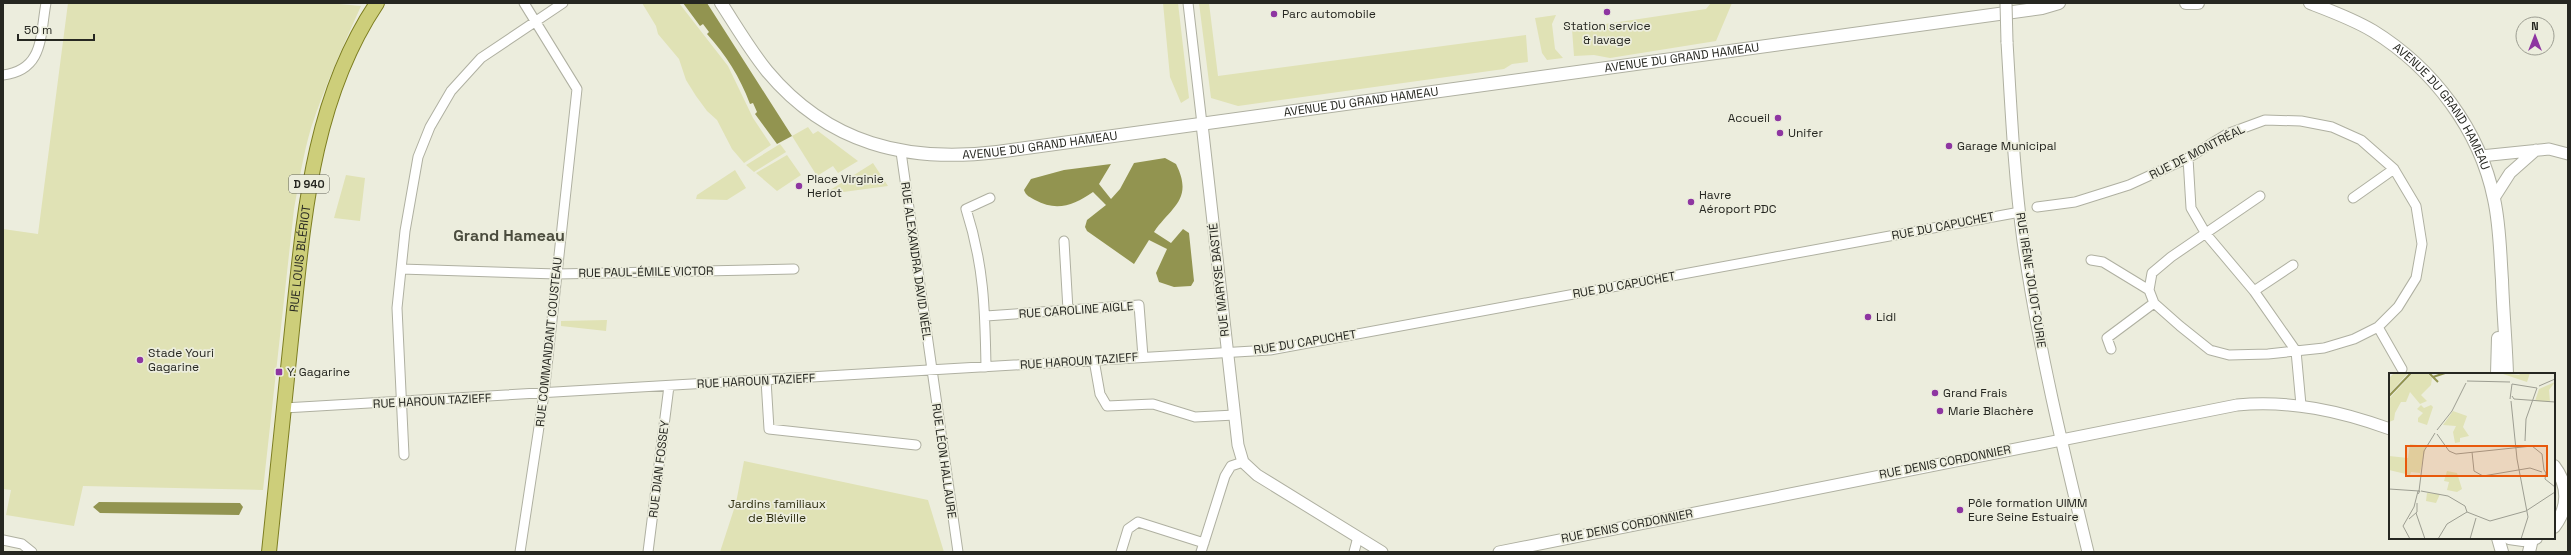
<svg xmlns="http://www.w3.org/2000/svg" width="2571" height="555" viewBox="0 0 2571 555" font-family="'Space Grotesk',sans-serif">
  <style>
    .green { fill: #e0e2b5 }
    .water { fill: #929450 }
    .lines { fill: none; stroke-linecap: round; stroke-linejoin: round }
    .minor-casing { stroke: #afb0a1; stroke-width: 11 }
    .tertiary-casing { stroke: #afb0a1; stroke-width: 13 }
    .secondary-casing { stroke: #afb0a1; stroke-width: 14 }
    .primary-casing { stroke: #7d7e21; stroke-width: 16 }
    .minor { stroke: #fff; stroke-width: 9 }
    .tertiary { stroke: #fff; stroke-width: 11 }
    .secondary { stroke: #fff; stroke-width: 12 }
    .primary { stroke: #cdce7a; stroke-width: 14 }
    .tertiary-bridge-casing { stroke: #afb0a1; stroke-width: 13; stroke-linecap: butt }
    .tertiary-bridge { stroke: #fff; stroke-width: 11 }
    .poi-dot { fill: #8e35a1; stroke: #eceddd; stroke-width: 1.5 }
    .labels { text-anchor: middle; stroke-width: 3.5; stroke-linejoin: round; paint-order: stroke }
    .shield { fill: #eceddd; stroke: #616259; stroke-width: 1 }
    .shield-label { font-size: 11px; font-weight: bold; fill: #262721 }
    .poi-label { font-size: 12px; fill: #262721; stroke: #eceddd; text-anchor: start }
    .street-label { font-size: 12px; fill: #262721; stroke: #eceddd }
    .park-label { font-size: 12px; fill: #2f2f11; stroke: #eceddd }
    .district-label { font-size: 16px; font-weight: bold; fill: #4b4c3e; stroke: #eceddd }
    .inset-river { fill: none; stroke: #929450; stroke-width: 2 }
    .inset-road { fill: none; stroke: #9d9e92; stroke-width: 1 }
    .view { fill: #e8590c; fill-opacity: 0.15; stroke: #e8590c; stroke-width: 2 }
    .inset-edge { fill: none; stroke: #262721; stroke-width: 2 }
  </style>
  <rect width="100%" height="100%" fill="#eceddd"/>
  <path class="green" d="M68 3H328L361 6C343 46 325 86 311 128 303 155 299 182 294 209L263 490 83 486 74 526 6 515 11 490 3 489V229L38 234Z
    M642 3H679L728 66 753 118 771 145 744 163 732 149 717 120 707 111 696 96 686 80 679 59 658 34 656 26Z
    M1163 3H1178L1189 98 1181 103 1170 77Z
    M1199 3H1209L1218 76 1526 35 1528 62 1512 64 1504 69 1238 106 1211 98Z
    M1711 3H1732L1716 41 1610 58 1594 55 1574 56 1572 29 1706 9Z
    M1556 15 1552 24 1555 49 1563 58 1547 60 1542 53 1535 18Z
    M808 127 813 134 818 131 858 161 838 173 833 166 817 176 792 136Z
    M780 144 786 152 754 172 746 165Z
    M787 155 801 175 777 191 756 173Z
    M873 163 888 186 828 194 827 192Z
    M735 170 746 188 727 200 696 199 697 195Z
    M346 175 365 178 360 221 334 218Z
    M607 320 606 331 561 326V321Z
    M744 461 928 500 944 552H720L736 503Z"/>
  <path class="water" d="M683 3H707L792 136 777 144 755 114 757 112 753 103 750 104C740 77 726 55 707 34L709 32 703 24 700 26Z
    M1165 158 1176 164C1194 200 1171 207 1154 232L1171 243 1183 229 1189 233 1194 281 1191 286 1174 287 1159 282 1156 273 1167 249 1149 240 1134 264 1087 231 1085 227 1087 220 1106 205 1093 192C1074 205 1057 212 1035 200 1030 197 1026 196 1024 190L1031 179 1064 170 1111 164 1099 184 1111 199 1120 189 1134 163Z
    M99 502 240 503 243 507 239 515 100 513 93 507Z"/>
  <g class="lines">
    <defs>
      <path id="minor" d="M1188 3 1202 124
        M3 75C44 70 40 36 46 3
        M901 152 958 552
        M2188 158 2191 208 2206 234 2254 291 2296 351 2301 405
        M2353 198 2394 169
        M2037 207 2075 202 2129 185 2188 158 2227 134 2265 120 2301 121 2332 127 2361 140 2394 169 2416 206 2422 244 2416 278 2398 307 2378 327 2354 339 2324 348 2268 354 2229 355 2210 350 2180 326 2154 303 2149 290 2152 273 2171 257 2260 196
        M1064 241 1068 310
        M2091 260 2103 262 2149 290
        M401 269 557 274 794 269
        M2254 291 2293 265
        M986 316 1139 305 1143 357
        M2378 327 2402 369
        M2111 349 2107 338 2154 303
        M1094 360 1100 394 1107 406 1153 404 1195 417 1235 415
        M986 367C985 309 984 265 966 209L990 198
        M766 380 769 429 916 445
        M284 408 1270 350 2020 212
        M404 455 397 308 405 231 418 157 430 127 451 91 481 58 563 3
        M3 540 22 544 32 552
        M520 552 544 394 577 89 524 3
        M648 552 669 386
        M1121 552 1128 529 1138 522 1204 543
        M1201 552 1225 476 1231 466 1243 462
        M1354 552 1358 537"/>
      <path id="tertiary" d="M2007 42C2011 108 2014 175 2023 241 2038 346 2063 449 2088 552
        M1202 124 1238 445 1243 462 1257 475 1382 552
        M2481 156 2549 149 2568 154
        M2494 198 2510 173 2536 150
        M1499 552 2237 405C2291 400 2340 411 2390 429"/>
      <g id="secondary">
        <path id="s1" d="M721 3C736 26 750 50 767 71 828 144 907 163 997 152L2042 8 2059 3"/>
        <path d="M2186 3H2198"/>
        <path id="s2" d="M2310 3C2331 11 2353 19 2373 31 2433 68 2480 130 2494 199 2500 226 2500 253 2502 280 2503 311 2506 343 2507 374"/>
        <path d="M2497 374 2498 338"/>
        <path d="M2554 466C2569 486 2569 507 2554 527"/>
        <path d="M2498 538 2502 552"/>
        <path d="M2509 538 2523 540 2536 538"/>
        <path d="M2529 552 2532 539"/>
      </g>
      <g id="primary">
        <path id="s3" d="M269 552C277 478 284 404 292 330 304 217 312 100 377 3"/>
      </g>
    </defs>
    <use href="#minor" class="minor-casing"/>
    <use href="#tertiary" class="tertiary-casing"/>
    <use href="#secondary" class="secondary-casing"/>
    <use href="#primary" class="primary-casing"/>
    <use href="#minor" class="minor"/>
    <use href="#tertiary" class="tertiary"/>
    <use href="#secondary" class="secondary"/>
    <use href="#primary" class="primary"/>
    <defs>
      <path id="tertiary-bridge" d="M2006 3 2007 42"/>
    </defs>
    <use href="#tertiary-bridge" class="tertiary-bridge-casing"/>
    <use href="#tertiary-bridge" class="tertiary-bridge"/>
  </g>
  <g class="poi-dot">
    <circle cx="1607" cy="12" r="4"/>
    <circle cx="1274" cy="14" r="4"/>
    <circle cx="1778" cy="118" r="4"/>
    <circle cx="1780" cy="133" r="4"/>
    <circle cx="1949" cy="146" r="4"/>
    <circle cx="799" cy="186" r="4"/>
    <circle cx="1691" cy="202" r="4"/>
    <circle cx="1868" cy="317" r="4"/>
    <circle cx="140" cy="360" r="4"/>
    <rect x="275" y="368" width="8" height="8" rx="2"/>
    <circle cx="1935" cy="393" r="4"/>
    <circle cx="1940" cy="411" r="4"/>
    <circle cx="1960" cy="510" r="4"/>
  </g>
  <g class="labels">
    <rect class="shield" x="289" y="175" width="40" height="18" rx="3"/>
    <g class="shield-label">
      <text x="309" y="188">D 940</text>
    </g>
    <g class="poi-label">
      <text x="1282" y="18">Parc automobile</text>
      <text x="1607" y="30" text-anchor="middle">Station service<tspan x="1607" dy="14">&amp; lavage</tspan></text>
      <text x="1770" y="122" text-anchor="end">Accueil</text>
      <text x="1788" y="137">Unifer</text>
      <text x="1957" y="150">Garage Municipal</text>
      <text x="807" y="183">Place Virginie<tspan x="807" dy="14">Heriot</tspan></text>
      <text x="1699" y="199">Havre<tspan x="1699" dy="14">Aéroport PDC</tspan></text>
      <text x="1876" y="321">Lidl</text>
      <text x="148" y="357">Stade Youri<tspan x="148" dy="14">Gagarine</tspan></text>
      <text x="287" y="376">Y. Gagarine</text>
      <text x="1943" y="397">Grand Frais</text>
      <text x="1948" y="415">Marie Blachère</text>
      <text x="1968" y="507">Pôle formation UIMM<tspan x="1968" dy="14">Eure Seine Estuaire</tspan></text>
    </g>
    <g class="street-label">
      <text dy="4" stroke="none"><textPath href="#s1" startOffset="1029">AVENUE DU GRAND HAMEAU</textPath></text>
      <text dy="4" stroke="none"><textPath href="#s1" startOffset="705">AVENUE DU GRAND HAMEAU</textPath></text>
      <text dy="4" stroke="none"><textPath href="#s2" startOffset="173">AVENUE DU GRAND HAMEAU</textPath></text>
      <text dy="4" stroke="none"><textPath href="#s1" startOffset="381">AVENUE DU GRAND HAMEAU</textPath></text>
      <text transform="translate(2197 152) rotate(-27)" y="4">RUE DE MONTRÉAL</text>
      <text transform="translate(1943 226) rotate(-11)" y="4">RUE DU CAPUCHET</text>
      <text dy="4" stroke="none"><textPath href="#s3" startOffset="295">RUE LOUIS BLÉRIOT</textPath></text>
      <text transform="translate(916 261) rotate(82)" y="4">RUE ALEXANDRA DAVID NÉEL</text>
      <text transform="translate(646 272) rotate(-1)" y="4">RUE PAUL-ÉMILE VICTOR</text>
      <text transform="translate(1219 280) rotate(-96)" y="4">RUE MARYSE BASTIÉ</text>
      <text transform="translate(2031 280) rotate(81)" y="4">RUE IRÈNE JOLIOT-CURIE</text>
      <text transform="translate(1624 285) rotate(-10)" y="4">RUE DU CAPUCHET</text>
      <text transform="translate(1076 310) rotate(-4)" y="4">RUE CAROLINE AIGLE</text>
      <text transform="translate(549 342) rotate(-84)" y="4">RUE COMMANDANT COUSTEAU</text>
      <text transform="translate(1305 342) rotate(-9)" y="4">RUE DU CAPUCHET</text>
      <text transform="translate(1079 361) rotate(-4)" y="4">RUE HAROUN TAZIEFF</text>
      <text transform="translate(756 381) rotate(-3)" y="4">RUE HAROUN TAZIEFF</text>
      <text transform="translate(432 401) rotate(-3)" y="4">RUE HAROUN TAZIEFF</text>
      <text transform="translate(944 461) rotate(82)" y="4">RUE LÉON HALLAURE</text>
      <text transform="translate(1945 462) rotate(-11)" y="4">RUE DENIS CORDONNIER</text>
      <text transform="translate(659 469) rotate(-83)" y="4">RUE DIAN FOSSEY</text>
      <text transform="translate(1627 526) rotate(-11)" y="4">RUE DENIS CORDONNIER</text>
    </g>
    <g class="park-label">
      <text x="777" y="508">Jardins familiaux<tspan x="777" dy="14">de Bléville</tspan></text>
    </g>
    <g class="district-label">
      <text x="509" y="241">Grand Hameau</text>
    </g>
  </g>
  <g transform="translate(2389 373)">
    <rect width="166" height="166" fill="#eceddd"/>
    <path d="M5 0H19L0 21V5ZM24 0H38L43 5 42 12 32 22 38 28 31 31 21 19 17 29H12L6 40 5 47 0 49V26ZM111 0 130 2 132 0H141L138 9ZM166 9 160 17 161 29 146 28 150 16ZM32 32 35 35 42 32 44 34 38 52 29 49V45L34 40 28 36ZM64 38 78 43 74 54 80 63 71 65V69L66 70 64 59 67 53 54 52ZM21 71 37 73 31 100 22 99 21 102 0 97V83L19 85ZM58 98 68 100 73 116 68 119 58 117 60 109 55 108ZM38 120 51 121 47 130 37 128Z" fill="#e0e2b5"/>
    <path class="inset-river" d="M40 0 49 9M44 4 56 0M0 23 22 0"/>
    <path class="inset-road" d="M78 8 121 9M123 11 148 15M150 13 166 6M123 23 125 26 166 29M121 26 123 11M122 28 128 86 139 144 132 166M48 57 63 38 77 10M48 61 60 78 67 81 143 73M136 68 137 46 148 15M143 73 153 81 155 97 157 100 156 106 166 114M83 79 85 98 94 103 141 95 153 99M0 116 30 118M30 118 35 78 46 60M32 118 59 123 76 133 78 139M78 139 101 148 137 138 166 119M27 140 36 166M20 146 28 139V130M21 166 14 153 25 134 29 118H31L29 121M49 166 58 151 78 139M81 166 87 145"/>
    <path class="view" d="M17 73H158V103H17Z"/>
    <rect width="166" height="166" class="inset-edge"/>
  </g>
  <rect width="2571" height="555" fill="none" stroke="#262721" stroke-width="8"/>
  <g transform="translate(2535 36)"><circle r="19" fill="#eceddd" stroke="#9d9e92"/>
  <path d="M0-3L7 15L0 10L-7 15Z" fill="#8e35a1"/>
  <text y="-6" font-size="11" font-weight="bold" text-anchor="middle" fill="#262721">N</text>
  </g>
  <path d="M18 34v6h76v-6" fill="none" stroke="#262721" stroke-width="2"/>
  <text x="24" y="34" font-size="12" fill="#262721" stroke="#eceddd" stroke-width="3" paint-order="stroke">50 m</text>
</svg>
